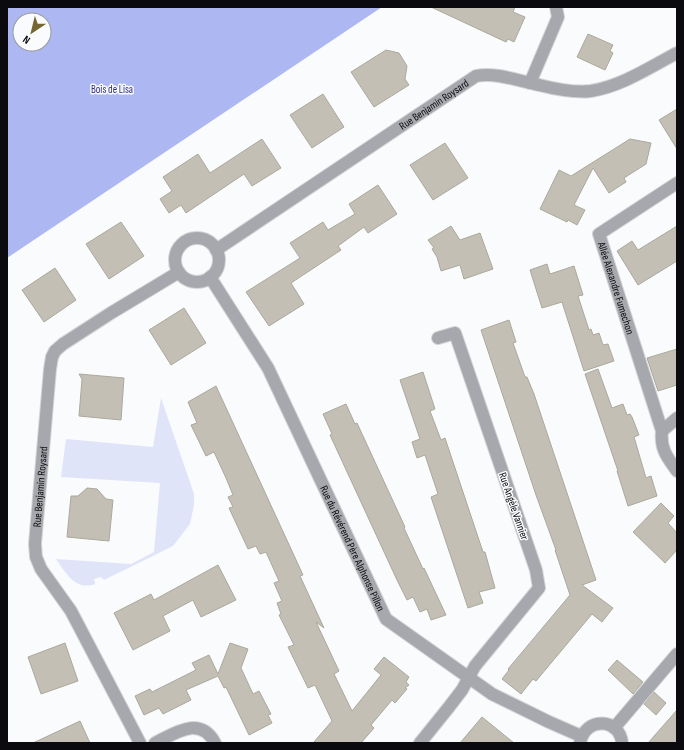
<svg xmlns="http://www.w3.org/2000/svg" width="684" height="750" viewBox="0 0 684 750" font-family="'Sofia Sans Condensed',sans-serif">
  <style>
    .green { fill: #e0e4f9 }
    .forest { fill: #adb8f3; fill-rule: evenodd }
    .building { fill: #c3bfb4; stroke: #aba89c }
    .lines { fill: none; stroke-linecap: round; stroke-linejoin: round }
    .street-casing { stroke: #d4d5d7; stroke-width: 14 }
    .street { stroke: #a7a8ad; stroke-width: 12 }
    .labels { text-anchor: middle; stroke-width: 3; stroke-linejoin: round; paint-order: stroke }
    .park-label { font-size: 11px; fill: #2d2e82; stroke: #fafbfd }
    .street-label { font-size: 11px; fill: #0b0b0f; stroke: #fafbfd }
  </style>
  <rect width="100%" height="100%" fill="#fafbfd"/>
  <path class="green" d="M161 398 194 494V505L190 524 173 546 104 580 101 577 94 579 95 584C75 591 66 573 56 559L131 564 154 552 160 483 61 477 66 439 153 447Z"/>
  <path class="forest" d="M7 7H382L7 258ZM20 20H44V44H20Z"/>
  <path class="building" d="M431 7H515L513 12 525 17 514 42 508 39 506 42Z
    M588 34 613 45 610 51 613 53 605 70 577 57Z
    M386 50 399 53 407 66 405 79 409 85 374 107 351 72Z
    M323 94 344 127 312 148 290 115Z
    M677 109V149L659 120Z
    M262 139 281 168 252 186 244 174 186 213 181 205 169 213 160 199 172 191 163 177 198 154 210 173Z
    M630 139 651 143 646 164 624 178 626 182 609 193 593 168 574 205 585 210 577 225 568 220 567 222 540 209 559 170 571 176Z
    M445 143 468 178 433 200 410 165Z
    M378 185 397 214 368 233 364 227 338 246 341 250 291 283 304 304 269 326 246 292 300 258 290 243 323 222 328 230 355 214 349 204Z
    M121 222 144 256 109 279 86 244Z
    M451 226 460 240 480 233 493 269 464 279 460 265 441 271 437 257 432 249 434 248 428 240Z
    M677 226V261L638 285 617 251 632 241 638 250Z
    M547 264 550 274 574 266 583 295 578 296 589 330 591 329 593 335 599 333 603 345 608 344 614 361 584 371 562 302 542 308 530 270Z
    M55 268 76 300 44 322 22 290Z
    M184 308 206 343 171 365 149 330Z
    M509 320 516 342 513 343 525 377H527L534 394 596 580 582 585 613 608 602 622 592 614 536 681 533 679 521 694 502 679 509 670 508 669 570 595 555 550H556L536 495 481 330Z
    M677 349V385L658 391 647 358Z
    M598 369 612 408 623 404 627 415 630 414 632 417 639 435 634 437 646 478 651 476 657 496 628 506 617 471H618L585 374Z
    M423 372 435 409 430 411 441 440 445 438 483 552H485L495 588 479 592 483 603 468 608 431 497 438 494 425 455 417 458 412 442 420 439 400 380Z
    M79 374 124 378 121 420 79 416 82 379Z
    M216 386 303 575 300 576 324 628 316 622 339 671 334 674 352 711 381 675 374 669 384 657 409 677 406 682 409 685 405 688 407 689 395 703 392 700 371 725 374 728 361 743H313L332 721 315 685 308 688 288 647 294 645 279 615 281 614 277 603 282 601 274 583 279 581 266 552 260 554 256 546 248 549 229 508 233 507 228 497 233 495 226 478 214 452 206 456 191 425 197 423 188 402Z
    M346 404 355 424 357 423 405 527 404 528 423 569 424 568 446 615 431 620 427 609 420 612 413 597 407 600 397 580 330 435 332 434 323 414Z
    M87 488 97 489 106 499 113 500 109 541 67 537 71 496H78Z
    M661 503 674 516 668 523 677 533V550L665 563 633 532Z
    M218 565 236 600 201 617 193 600 163 616 170 631 133 650 114 613 151 594 154 600Z
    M65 643 78 681 41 694 28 657Z
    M230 643 248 649 241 668 253 694 259 691 271 714 268 715 272 723 249 735 226 687 224 688 218 676 186 690 191 700 163 714 159 708 144 715 135 696 150 689 152 692 196 670 192 663 209 655 218 674Z
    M617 660 643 682 633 694 608 670Z
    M654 692 666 703 656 715 644 704Z
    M677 710V743H648Z
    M482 717 514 743H460Z
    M80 721 90 743H33Z"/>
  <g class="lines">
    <defs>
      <g id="street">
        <path d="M530 83 558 17 556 7"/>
        <path id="s1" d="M677 183 599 234 662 431C660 449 667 457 677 471"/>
        <circle cx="197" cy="260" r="22"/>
        <path id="s2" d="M216 250 476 76C496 72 519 81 539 85 555 89 574 93 591 91 622 86 650 67 677 53"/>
        <path id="s3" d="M210 277 268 368 386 619 492 694 549 722 581 736"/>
        <path d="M662 431 677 418"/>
        <path d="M614 728 677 654"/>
        <path id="s4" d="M140 743 71 611 41 569 36 557 35 544 50 369 52 357 55 351 63 344 111 313 179 272"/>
        <path d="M155 743C175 733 200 715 215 743"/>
        <path d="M420 743 449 707 462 690 475 666 539 588 536 570 455 333 438 338"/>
        <path d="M580 743C585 716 620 718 622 743"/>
      </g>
    </defs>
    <use href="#street" class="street-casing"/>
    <use href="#street" class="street"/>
  </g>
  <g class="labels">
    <g class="park-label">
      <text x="112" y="93">Bois de Lisa</text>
    </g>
    <g class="street-label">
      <text dy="4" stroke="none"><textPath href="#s2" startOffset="262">Rue Benjamin Roysard</textPath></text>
      <text dy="4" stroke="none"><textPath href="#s1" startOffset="150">Allée Alexandre Fumechon</textPath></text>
      <text dy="4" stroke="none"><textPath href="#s4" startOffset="284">Rue Benjamin Roysard</textPath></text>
      <text transform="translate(514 506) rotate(71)" y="4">Rue Angèle Vannier</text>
      <text dy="4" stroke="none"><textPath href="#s3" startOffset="307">Rue du Révérend Père Alphonse Pillon</textPath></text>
    </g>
  </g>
  <rect width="684" height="750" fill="none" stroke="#0b0b0f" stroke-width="16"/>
  <g transform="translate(32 32) rotate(215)"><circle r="19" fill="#fafbfd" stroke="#9a9b9e"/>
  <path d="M0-3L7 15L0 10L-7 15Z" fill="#766634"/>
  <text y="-6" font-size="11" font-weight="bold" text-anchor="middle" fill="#0b0b0f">N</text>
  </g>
</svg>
